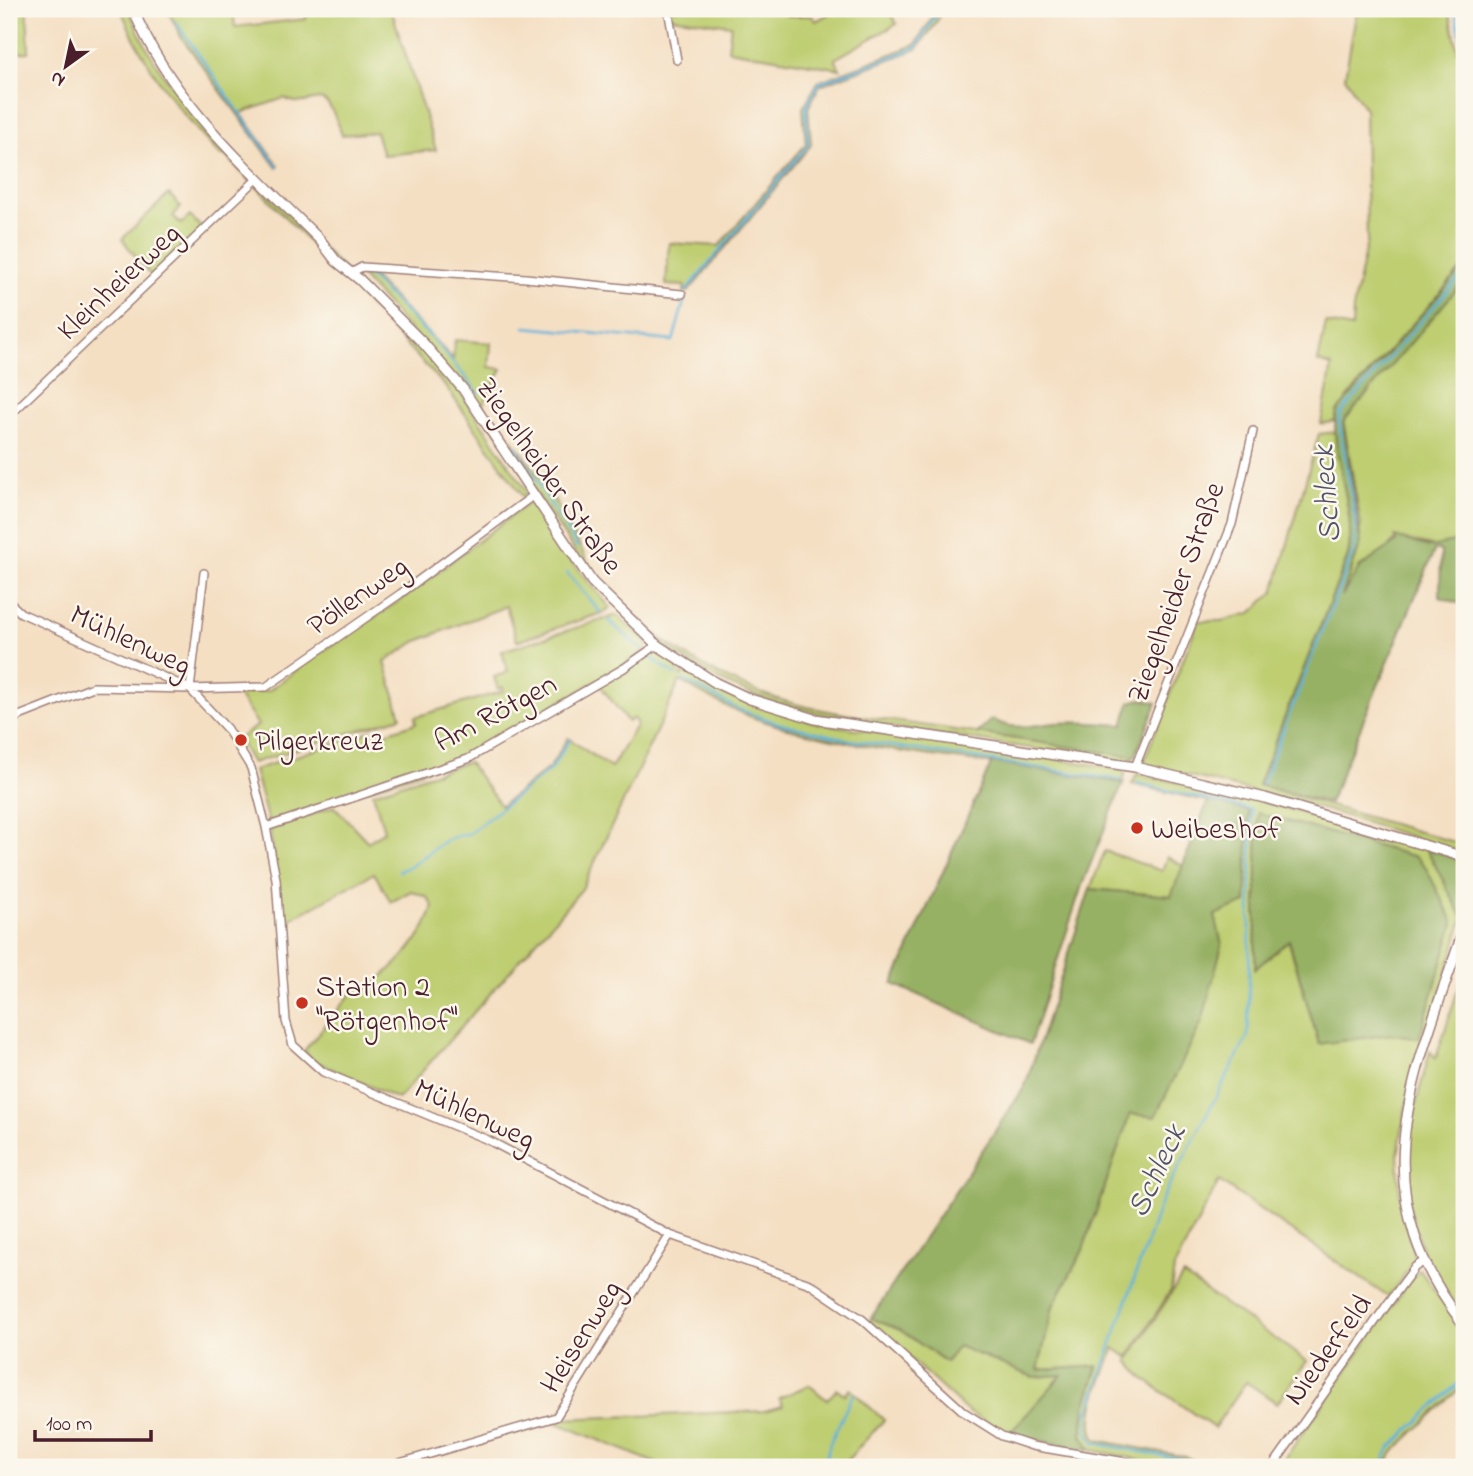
<svg xmlns="http://www.w3.org/2000/svg" width="1473" height="1476" viewBox="0 0 1473 1476" font-family="'Indie Flower',sans-serif">
  <style>
    .green { fill: #bece71; stroke: #84764e; stroke-width: 2; fill-rule: evenodd }
    .forest { fill: #96b163; stroke: #706847; stroke-width: 2 }
    .lines { fill: none; stroke-linecap: round; stroke-linejoin: round }
    .stream { stroke: #5fb1da; stroke-width: 2.5 }
    .minor-casing { stroke: #9f7f77; stroke-width: 10 }
    .tertiary-casing { stroke: #9f7f77; stroke-width: 12 }
    .minor { stroke: #fff; stroke-width: 7 }
    .tertiary { stroke: #fff; stroke-width: 9 }
    .poi-dot { fill: #c8321e; stroke: #fbf7ec; stroke-width: 2.5 }
    .labels { text-anchor: middle; stroke-width: 5; stroke-linejoin: round; paint-order: stroke }
    .street-label { font-size: 30px; fill: #4a1f2b; stroke: #fbf7ec }
    .poi-label { font-size: 30px; fill: #4a1f2b; stroke: #fbf7ec; text-anchor: start }
    .water-label { font-size: 32px; font-style: italic; fill: #515268; stroke: #fbf7ec }
  </style>
  <rect width="100%" height="100%" fill="#fbf7ec"/>
  <filter id="ink" filterUnits="userSpaceOnUse"><feTurbulence type="fractalNoise" baseFrequency=".0143" numOctaves="2"/><feDisplacementMap in="SourceGraphic" scale="14" xChannelSelector="R" yChannelSelector="G"/><feConvolveMatrix kernelMatrix="1 2 1 2 8 2 1 2 1" color-interpolation-filters="sRGB"/></filter>
  <filter id="wash" filterUnits="userSpaceOnUse"><feTurbulence type="fractalNoise" baseFrequency=".00686" numOctaves="4" result="noise"/><feDisplacementMap in="SourceGraphic" scale="28" xChannelSelector="R" yChannelSelector="G"/><feGaussianBlur stdDeviation="1.57" result="paint"/><feColorMatrix in="noise" values="0 0 0 0 0 0 0 0 0 0 0 0 0 0 0 0 0 1.4 0 .05"/><feComposite in="paint" operator="in"/></filter>
  <g filter="url(#wash)">
    <rect width="100%" height="100%" fill="#f4dfc3"/>
    <path class="green" d="M9 9H27L29 52 9 53Z
      M121 9H129C154 76 202 126 252 176L251 182 224 154 221 156C178 111 144 67 121 9Z
      M167 9H233L235 27 306 19V9H391L436 150 383 155 376 132 342 135C321 72 317 115 284 98L241 113 279 166 277 168 182 38Z
      M670 9H787L788 16H812L816 21 838 9H888L897 24 835 59 840 69 728 50 731 25 671 17Z
      M938 9H942L936 23 917 49 820 85 808 108 811 145 688 292H684L685 286 666 285 669 243 719 246 806 144 803 108 818 82 915 45Z
      M1357 9H1449L1464 80V266L1347 398 1335 421 1321 424 1332 366 1318 362 1326 323 1352 328 1353 309 1367 241 1365 109 1345 77Z
      M255 185H260L432 359 459 390 527 492 523 497 447 388Z
      M169 194 181 207 173 216 181 224 190 216 203 229 152 277 122 239Z
      M360 271H367L453 359 455 340 491 343 489 367 502 369 482 406C526 452 564 509 590 568L585 567 480 407 361 276Z
      M1464 279V602L1441 596V548L1397 538 1380 556 1359 568 1340 603 1361 525 1343 419Z
      M1336 432 1352 526 1348 556 1258 785 1464 845V853L1326 810 1143 764 1198 621H1222L1251 613 1274 592 1319 434Z
      M534 503 571 561 610 607 605 612 517 641 506 606 415 642 385 662 401 717 252 763 238 739 258 725 235 691H268L317 655 402 599 527 504Z
      M591 572C644 636 718 684 799 705 843 716 890 720 935 727 1002 737 1069 747 1135 757L1127 763C1061 753 996 743 931 733 808 714 719 704 626 611 615 600 595 585 591 572Z
      M617 615 648 643 645 650 622 666 470 755 268 822 254 770 371 731 373 737 416 723 415 717 504 691 503 687 498 689 494 677 508 672 502 651Z
      M657 649 679 666 678 673 681 676 686 672 744 700 817 723 1122 769 1125 773 1123 783C1009 761 889 758 776 725 742 716 710 699 680 681L582 889 398 1099 312 1060 304 1051 360 983 368 990C394 966 424 942 433 906L427 897 411 891 391 902 374 873 282 924 270 830 334 806 368 842 384 831 373 793 468 762 501 806 550 767 568 738 611 768 637 724 633 718 628 722 599 684Z
      M1137 774 1239 795 1426 848 1463 918 1406 1107 1398 1155 1400 1198 1415 1260 1388 1297 1219 1181 1174 1268 1171 1290 1128 1357 1114 1348C1106 1373 1082 1415 1096 1440L1186 1457 1208 1467H1178L1091 1450 1082 1435 1085 1406 1098 1367 1038 1370 1053 1306 1082 1252 1130 1114 1215 915 1247 824 1249 811 1132 784ZM1258 814 1420 860 1454 923 1419 1038 1393 1033 1319 1044 1288 939 1255 969Z
      M1105 851 1162 871 1167 857 1183 866 1172 896 1090 889Z
      M1464 971V1320L1423 1254 1406 1195 1408 1134 1430 1051 1436 1058Z
      M1420 1270 1464 1332V1384L1395 1450 1383 1467H1279L1411 1279Z
      M1183 1275 1307 1361 1277 1403 1246 1382 1214 1428 1144 1379 1128 1361Z
      M871 1318 900 1330 946 1362 958 1346 1033 1377 1063 1375 1008 1435 967 1411 869 1321Z
      M809 1385 827 1400 837 1389 845 1395 850 1389 884 1420 841 1467H665L557 1423 559 1419 764 1411 783 1406 779 1398Z"/>
    <path class="forest" d="M1464 266V281L1343 422 1361 543 1342 596 1359 568 1396 542 1395 537 1429 547 1464 540V605L1440 597 1441 551 1435 549 1329 803 1258 785 1348 556C1358 507 1327 451 1337 411Z
      M1141 699 1157 703 1135 757 977 733 992 719C1013 732 1033 725 1056 723 1078 721 1101 724 1123 725L1130 702Z
      M992 762 1123 783 1082 885 1030 1044 893 984Z
      M1208 801 1249 811 1246 903 1215 915 1222 945 1202 1022 1155 1117 1130 1114 1082 1252 1053 1306 1038 1370 1098 1366 1085 1406 1082 1435 1091 1450 1008 1435 1062 1375 1033 1377 958 1346 946 1362 900 1330 871 1318 1025 1086 1090 889 1171 896Z
      M1258 813 1416 857 1425 866 1454 923 1419 1038 1393 1034 1319 1044 1289 940 1255 969Z
      M1426 848 1464 861 1463 918Z"/>
    <g class="lines">
      <path class="stream" d="M1455 9 1464 54
        M175 21 278 167
        M366 273 431 337 479 393
        M686 291 808 145 806 108 819 83 916 48 940 9
        M525 327 673 341 685 298
        M515 445 577 547
        M567 573 600 612
        M608 620 642 650
        M650 657 675 675
        M683 680 738 709 777 723 850 740 1122 780
        M1137 783 1252 810 1248 1036 1162 1199 1088 1412 1087 1430 1094 1443 1180 1459 1198 1467
        M1262 784 1355 548 1356 522 1339 422 1341 413 1464 272
        M399 871C424 864 440 834 467 835L551 769 569 740
        M824 1467 830 1443 853 1394
        M1380 1467 1390 1448 1464 1378"/>
    </g>
  </g>
  <g filter="url(#ink)">
    <g class="lines">
      <defs>
        <path id="minor" d="M668 9 677 60
          M351 273 362 267 526 278 682 294
          M9 416 258 178
          M9 602 21 613 190 689 227 729 251 768 266 827 276 879 286 1021 293 1045 323 1072 488 1140 670 1235 810 1284 863 1320 964 1412 1002 1436 1032 1446 1155 1467
          M190 689 204 573
          M9 720 93 687 190 689 266 687 400 594 534 495
          M1135 767 1232 524 1253 431
          M266 827 468 759 624 668 657 645
          M386 1467 556 1417 670 1235
          M1272 1467 1389 1302 1415 1267 1423 1262"/>
        <path id="tertiary" d="M133 9C172 104 249 169 320 240L336 261 360 280 424 344 463 389 592 582 657 645 716 683 750 699 815 719 1135 767 1265 798 1464 857
          M1464 929C1415 1076 1356 1186 1464 1325"/>
      </defs>
      <use href="#minor" class="minor-casing"/>
      <use href="#tertiary" class="tertiary-casing"/>
      <use href="#minor" class="minor"/>
      <use href="#tertiary" class="tertiary"/>
    </g>
  </g>
  <g class="poi-dot">
    <circle cx="241" cy="740" r="7"/>
    <circle cx="1137" cy="828" r="7"/>
    <circle cx="302" cy="1003" r="7"/>
  </g>
  <g class="labels">
    <g class="street-label">
      <text transform="translate(118 281) rotate(-43)" y="10">Kleinheierweg</text>
      <text transform="translate(550 475) rotate(55)" y="10">Ziegelheider Straße</text>
      <text transform="translate(1175 592) rotate(-70)" y="10">Ziegelheider Straße</text>
      <text transform="translate(357 595) rotate(-35)" y="10">Pöllenweg</text>
      <text transform="translate(131 639) rotate(25)" y="10">Mühlenweg</text>
      <text transform="translate(495 712) rotate(-28)" y="10">Am Rötgen</text>
      <text transform="translate(475 1113) rotate(25)" y="10">Mühlenweg</text>
      <text transform="translate(580 1336) rotate(-58)" y="10">Heisenweg</text>
      <text transform="translate(1327 1349) rotate(-54)" y="10">Niederfeld</text>
    </g>
    <g class="poi-label">
      <text x="255" y="750">Pilgerkreuz</text>
      <text x="1151" y="838">Weibeshof</text>
      <text x="316" y="996">Station 2<tspan x="316" dy="34">"Rötgenhof"</tspan></text>
    </g>
    <g class="water-label">
      <text transform="translate(1325 494) rotate(-94)" y="11">Schleck</text>
      <text transform="translate(1155 1170) rotate(-65)" y="11">Schleck</text>
    </g>
  </g>
  <rect width="1473" height="1476" fill="none" stroke="#fbf7ec" stroke-width="35"/>
  <g transform="translate(66 66) rotate(213)" stroke="#fbf7ec" stroke-width="5" paint-order="stroke">
  <path d="M0-5L12 26L0 18L-12 26Z" fill="#4a1f2b"/>
  <text y="-10" font-size="19" font-weight="bold" text-anchor="middle" fill="#4a1f2b">N</text>
  </g>
  <path d="M35 1430v10h116v-10" fill="none" stroke="#4a1f2b" stroke-width="3.5"/>
  <text x="46" y="1430" font-size="21" fill="#4a1f2b" stroke="#fbf7ec" stroke-width="5" paint-order="stroke">100 m</text>
</svg>
